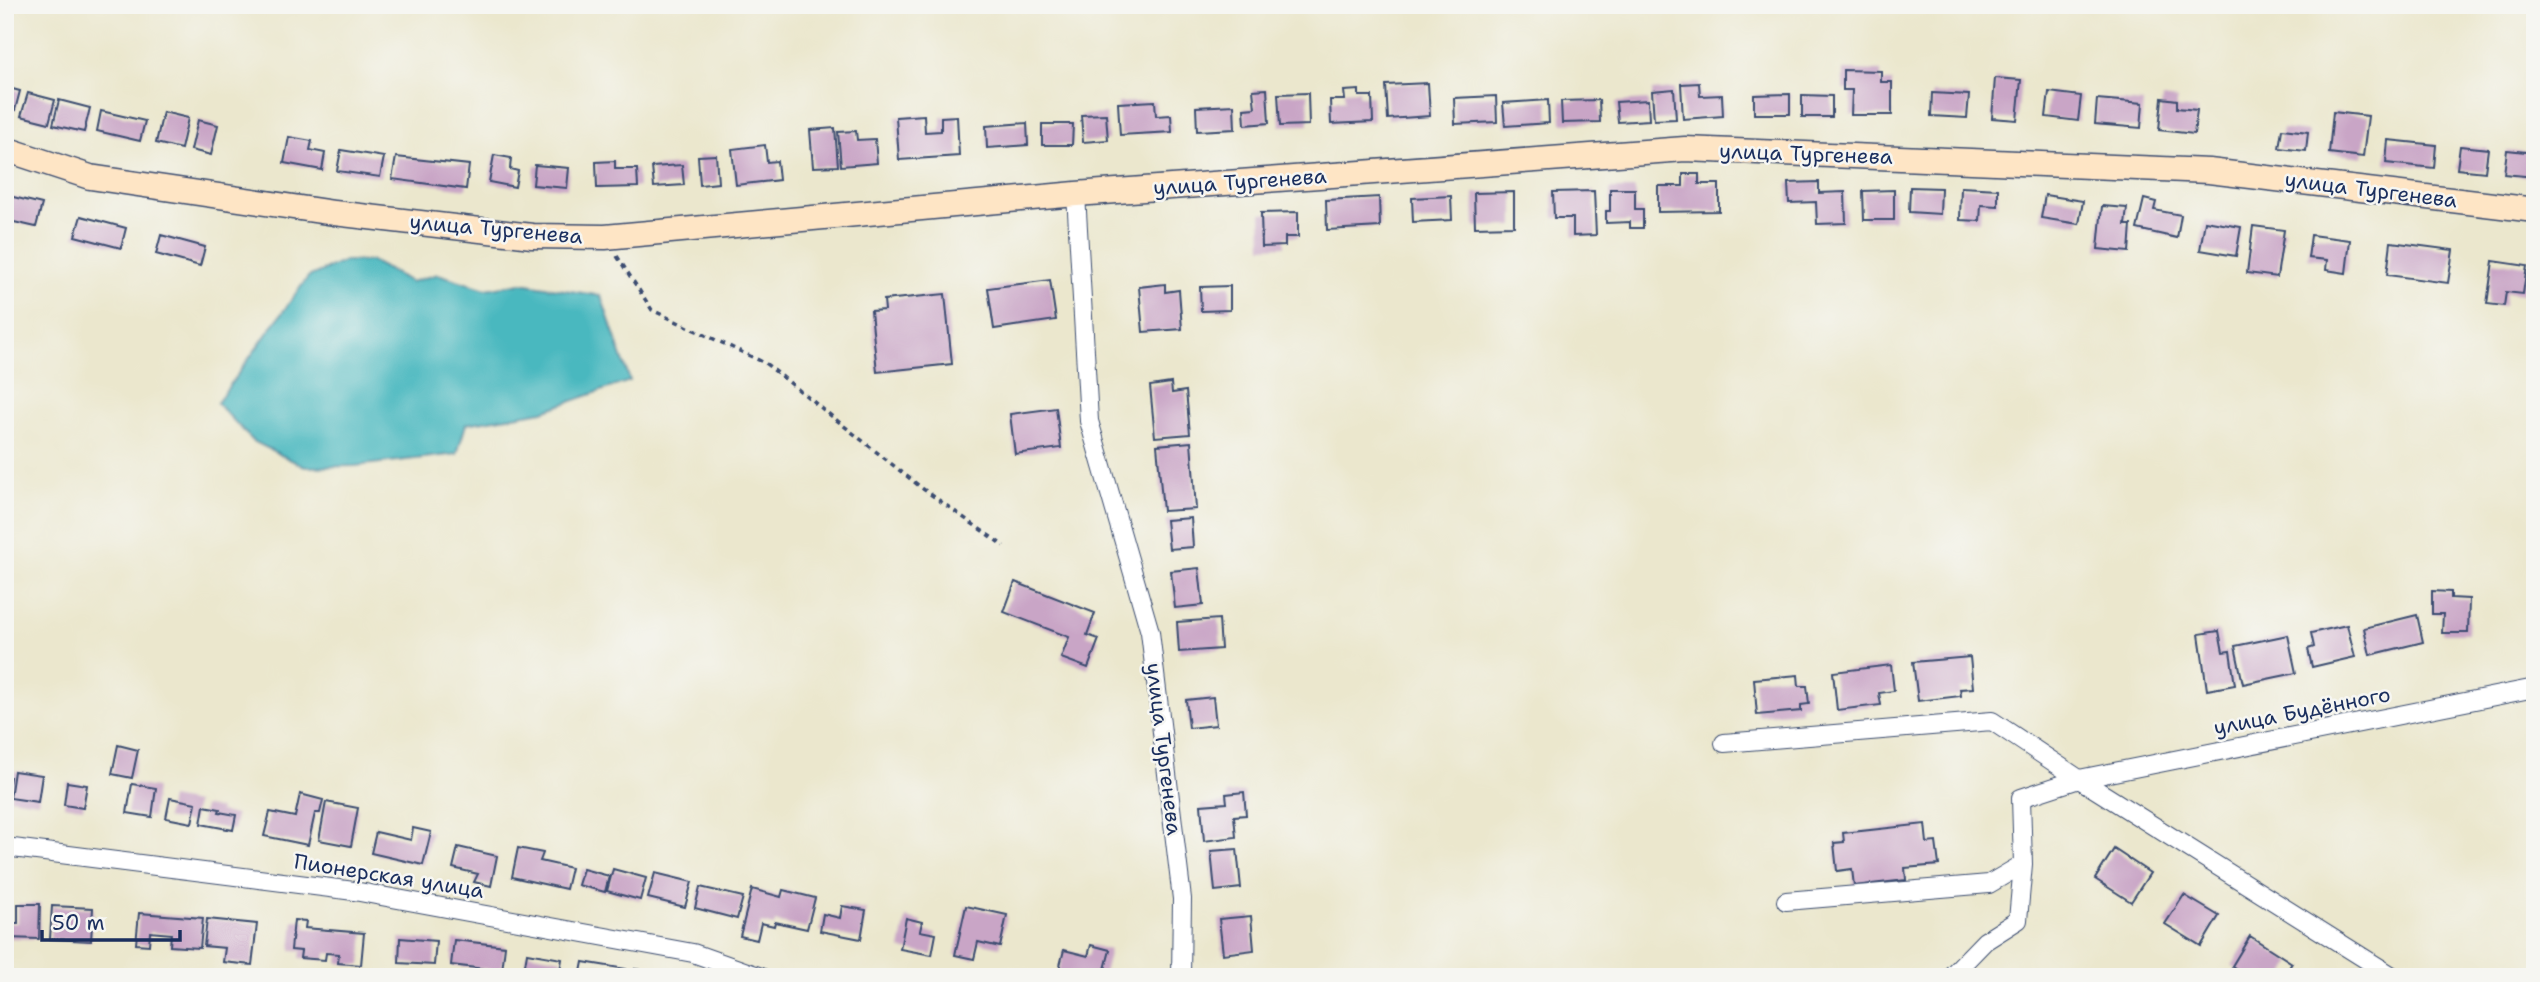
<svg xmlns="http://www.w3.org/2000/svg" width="2540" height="982" viewBox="0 0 2540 982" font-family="'Shantell Sans',sans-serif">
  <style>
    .water { fill: #49b8bf; stroke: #32748e; stroke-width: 2 }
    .building { fill: #c9a5c6 }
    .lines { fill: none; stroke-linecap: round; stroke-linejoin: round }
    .street-casing { stroke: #3a4b6f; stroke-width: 20 }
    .secondary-casing { stroke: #3a4b6f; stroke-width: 27 }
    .path { stroke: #3a4b6f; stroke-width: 3.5; stroke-dasharray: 5 5; stroke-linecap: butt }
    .street { stroke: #fff; stroke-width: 18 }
    .secondary { stroke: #fee5c5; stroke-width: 24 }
    .labels { text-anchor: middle; stroke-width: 5; stroke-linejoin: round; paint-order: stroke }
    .street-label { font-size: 21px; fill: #1b2f5e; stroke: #f6f6f2 }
  </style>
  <rect width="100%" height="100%" fill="#f6f6f2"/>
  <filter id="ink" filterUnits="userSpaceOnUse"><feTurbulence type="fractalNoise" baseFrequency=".0143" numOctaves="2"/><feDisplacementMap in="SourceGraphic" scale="14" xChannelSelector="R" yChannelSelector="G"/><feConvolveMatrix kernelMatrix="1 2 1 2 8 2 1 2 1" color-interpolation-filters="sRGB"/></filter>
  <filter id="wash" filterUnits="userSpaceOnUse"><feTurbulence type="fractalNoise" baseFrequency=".00686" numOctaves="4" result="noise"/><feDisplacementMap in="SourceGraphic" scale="28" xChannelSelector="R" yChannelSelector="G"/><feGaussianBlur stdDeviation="1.57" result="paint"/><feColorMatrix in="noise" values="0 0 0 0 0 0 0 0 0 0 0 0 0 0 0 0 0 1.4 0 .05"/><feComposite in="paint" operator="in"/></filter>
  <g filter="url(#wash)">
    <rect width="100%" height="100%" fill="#ebe7cd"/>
    <path class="water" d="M345 261H371L411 282 438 274 486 289 521 283 601 296 630 381 543 411 466 424 457 454 355 466 305 467 253 441 217 403 308 277Z"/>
    <g id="blocks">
      <path class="building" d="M1843 70 1881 71V82H1892V115H1851L1852 90H1843Z
        M1995 78 2021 80 2017 120 1992 118Z
        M1428 83 1430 116 1388 119 1386 85Z
        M1699 83 1700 96 1722 95 1723 116 1683 119 1681 84Z
        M5 87 20 91 15 110 5 108Z
        M1267 89 1269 123 1245 125 1244 109 1255 108 1253 90Z
        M1674 89 1676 119 1654 120 1652 91Z
        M1359 90V96H1372L1373 122 1331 124 1330 100H1345L1344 91Z
        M2049 92 2081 96 2078 121 2046 117Z
        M28 93 55 100 49 123 21 116Z
        M1308 93 1309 125 1280 126 1278 94Z
        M1932 93 1969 95 1967 118 1931 116Z
        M1790 94V114H1754V95Z
        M1802 95 1832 96V117H1802Z
        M1496 96 1497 122 1455 124 1454 98Z
        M2162 98 2177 100V108L2197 110 2194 134 2159 130Z
        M2097 99 2143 103 2141 128 2095 124Z
        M59 100 90 108 84 132 53 125Z
        M1548 100 1549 123 1505 126 1503 103Z
        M1599 100 1600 122 1562 123 1561 101Z
        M1648 100 1649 120 1618 122 1616 102Z
        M1155 101 1156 116 1171 115 1172 132 1120 135 1118 103Z
        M1234 105 1235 129 1197 131 1196 107Z
        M101 111 145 121 140 141 97 131Z
        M163 112 188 118 181 149 156 143Z
        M2333 112 2368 116 2363 157 2329 153Z
        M1106 114 1108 140 1083 142 1081 115Z
        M924 115 925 132 941 131V117L957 116 959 156 899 160 896 117Z
        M198 120 218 125 211 155 191 150Z
        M1027 123 1028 145 987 148 986 126Z
        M1042 124H1073L1072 145H1042Z
        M835 128 838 166 813 167 810 130Z
        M2282 129 2308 132 2306 151 2279 148Z
        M856 131 857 140 875 139 877 163 841 166 838 132Z
        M289 137 312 141 310 150 325 153 322 170 284 163Z
        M2388 140 2436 145 2434 168 2386 163Z
        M765 145 767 162 777 161 779 180 736 185 732 149Z
        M2460 146 2488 149 2485 172 2457 169Z
        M341 150 384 157 380 177 337 171Z
        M2507 150 2535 153V177L2504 174Z
        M494 155 511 158 510 169 518 171 515 187 489 182Z
        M716 155 718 183 700 185 698 156Z
        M396 157 469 165 466 189 392 179Z
        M615 161V169H637L638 187 597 188 596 162Z
        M535 165 569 168 567 188 533 185Z
        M682 165 684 185 654 187 652 167Z
        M1683 174H1699V184H1719V211L1658 212V186H1683Z
        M1819 182V193L1845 192 1846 223 1817 224 1816 202 1789 203 1788 183Z
        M1910 187 1941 188 1940 214 1909 212Z
        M1961 187 1998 189V206L1981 205 1980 221 1960 220Z
        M1610 189H1635V209H1643V228H1630V222L1606 223V211H1610Z
        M1894 190V220H1864L1863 191Z
        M1594 191 1596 235 1573 236V218H1554L1553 192Z
        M1514 192V226L1475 227 1474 193Z
        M5 195 42 204 36 227 5 220Z
        M2045 195 2083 201 2079 224 2041 218Z
        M1451 196 1452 220 1413 222 1412 198Z
        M1379 197 1380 227 1327 230 1326 200Z
        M2144 199 2156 202 2154 210 2181 215 2177 238 2137 229Z
        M2102 206 2127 208 2125 225H2131L2129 252 2098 249Z
        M1298 212V237H1285V246L1262 247 1261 213Z
        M81 216 126 228 121 248 75 236Z
        M2205 221 2241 227 2236 256 2200 250Z
        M2253 226 2284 230 2277 277 2247 273Z
        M161 235 205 247 200 266 156 254Z
        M2311 235 2350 240 2346 273 2326 270 2327 260 2308 258Z
        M2391 242 2453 250 2448 283 2387 275Z
        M2493 261 2527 266 2523 294 2506 292 2504 306 2487 304Z
        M2532 263H2535V301L2528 300Z
        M1050 280 1056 320 994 329 988 288Z
        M1165 284V292L1179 290 1182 329 1143 332 1139 287Z
        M1230 286V310L1201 311 1200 287Z
        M945 294 952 364 877 372 871 311 885 310 884 300Z
        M1171 383 1172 393 1186 391 1190 434 1155 437 1150 386Z
        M1056 408 1061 448 1015 454 1010 414Z
        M1191 442 1196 509 1163 511 1157 445Z
        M1191 518 1193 547 1169 549 1166 520Z
        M1199 568 1203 605 1175 608 1171 571Z
        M1015 582 1095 613 1087 635 1099 639 1088 668 1061 658 1069 637 1004 612Z
        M2432 591 2451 592V598L2469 599 2468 633H2442L2443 614H2432Z
        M2417 615 2423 642 2370 655 2364 628Z
        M1219 619 1221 649 1179 652 1177 622Z
        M2347 625 2355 657 2312 667 2308 649 2314 647 2311 633Z
        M2219 631 2223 652 2230 651 2235 685 2207 690 2199 634Z
        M2288 635 2296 673 2243 684 2235 646Z
        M1970 657 1973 688 1960 689 1961 696 1918 701 1913 662Z
        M1891 665 1894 691 1879 693 1881 705 1837 710 1833 672Z
        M1798 675 1799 686H1807L1809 704 1801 705V711L1757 715 1754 679Z
        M1213 697 1216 725 1189 728 1186 700Z
        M118 745 138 750 132 778 112 774Z
        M14 771 42 775 38 802 10 798Z
        M5 777H10L7 796H5Z
        M67 782 87 785 83 808 64 805Z
        M132 784 156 788 152 817 127 813Z
        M1244 792 1246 815 1234 816 1236 837 1204 841 1201 805 1227 803 1226 794Z
        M300 794 323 800 320 813H315L308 845 264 836 270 812 295 817Z
        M170 798 196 803 192 823 166 818Z
        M326 802 358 808 351 846 319 840Z
        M204 806 220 809 219 812 236 815 233 830 201 824Z
        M1925 824 1927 843 1936 842 1939 865 1905 868 1906 880 1854 886 1852 869 1837 871 1834 843 1844 842 1843 833Z
        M413 828 431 832 423 865 371 853 376 832 411 840Z
        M458 847 497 856 491 886 474 882 478 874 453 868Z
        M518 848 543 853 540 861 571 868 566 889 512 877Z
        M1237 849 1241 888 1215 891 1211 851Z
        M2114 849 2150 873 2131 902 2095 879Z
        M583 869 609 876 605 892 578 885Z
        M613 869 646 878 640 900 607 891Z
        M655 873 692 882 685 907 648 898Z
        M700 887 743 897 737 919 695 908Z
        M752 889 781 897 783 890 815 898 807 929 775 922 774 926 761 923 757 940 740 936Z
        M2184 895 2219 916 2201 946 2165 924Z
        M18 904H40L39 939 8 938V923H18Z
        M52 906 93 908 91 941 50 939Z
        M842 906 866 910 861 939 820 931 823 914 840 918Z
        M966 906 1007 915 1000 947 978 942 974 959 955 955Z
        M139 913 203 918 200 948 170 946 171 934 150 932 149 945 136 944Z
        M1251 916 1254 950 1223 954 1219 919Z
        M906 918 922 922 920 931 936 934 932 955 900 949Z
        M207 919 257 924 252 965 223 962 225 948 204 946Z
        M294 920 306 921 305 928 364 933 361 965 338 963 339 954 326 953 325 960 300 958 301 951 291 950Z
        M2250 936 2292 963 2283 977H2249L2232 966Z
        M400 938 436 941 434 965 399 963Z
        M454 940 505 946 502 971 451 965Z
        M1091 945 1110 950 1103 977H1057L1064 950 1088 956Z
        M527 953 562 959 559 977H523Z
        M583 962 626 969 624 977H580Z
        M635 969 673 975V977H634Z"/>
    </g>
  </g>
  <g filter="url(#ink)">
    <use href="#blocks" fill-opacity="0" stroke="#3a4b6f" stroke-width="2"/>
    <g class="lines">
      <defs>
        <path id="street" d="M1076 194 1089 421 1150 632 1182 899 1181 977
          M1724 743 1992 721 2079 779 2394 977
          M5 847 354 891 693 953 761 977
          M1786 901 1989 884 2023 864
          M1950 977 1985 941 2018 920 2023 864 2021 798 2079 779 2535 688"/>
        <path id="secondary" d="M5 149 90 177 334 213 532 236 605 237 1076 194 1685 149 2209 171 2535 210"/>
      </defs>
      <use href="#street" class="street-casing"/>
      <use href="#secondary" class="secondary-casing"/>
      <path class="path" d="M617 256 652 310 765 363 923 489 1004 546"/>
      <use href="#street" class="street"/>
      <use href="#secondary" class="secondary"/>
    </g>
  </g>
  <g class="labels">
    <g class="street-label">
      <text transform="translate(1806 154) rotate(2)" y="7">улица Тургенева</text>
      <text transform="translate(1240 182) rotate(-4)" y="7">улица Тургенева</text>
      <text transform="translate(2371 190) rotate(7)" y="7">улица Тургенева</text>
      <text transform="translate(496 229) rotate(5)" y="7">улица Тургенева</text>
      <text transform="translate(2302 711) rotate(-11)" y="7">улица Будённого</text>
      <text transform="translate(1164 749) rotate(83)" y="7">улица Тургенева</text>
      <text transform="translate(389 876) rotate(9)" y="7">Пионерская улица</text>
    </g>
  </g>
  <rect width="2540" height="982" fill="none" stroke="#f6f6f2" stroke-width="28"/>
  <path d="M42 930v10h138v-10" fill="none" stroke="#1b2f5e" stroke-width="3.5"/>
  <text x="52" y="930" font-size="21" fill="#1b2f5e" stroke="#f6f6f2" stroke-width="5" paint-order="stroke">50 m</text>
</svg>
